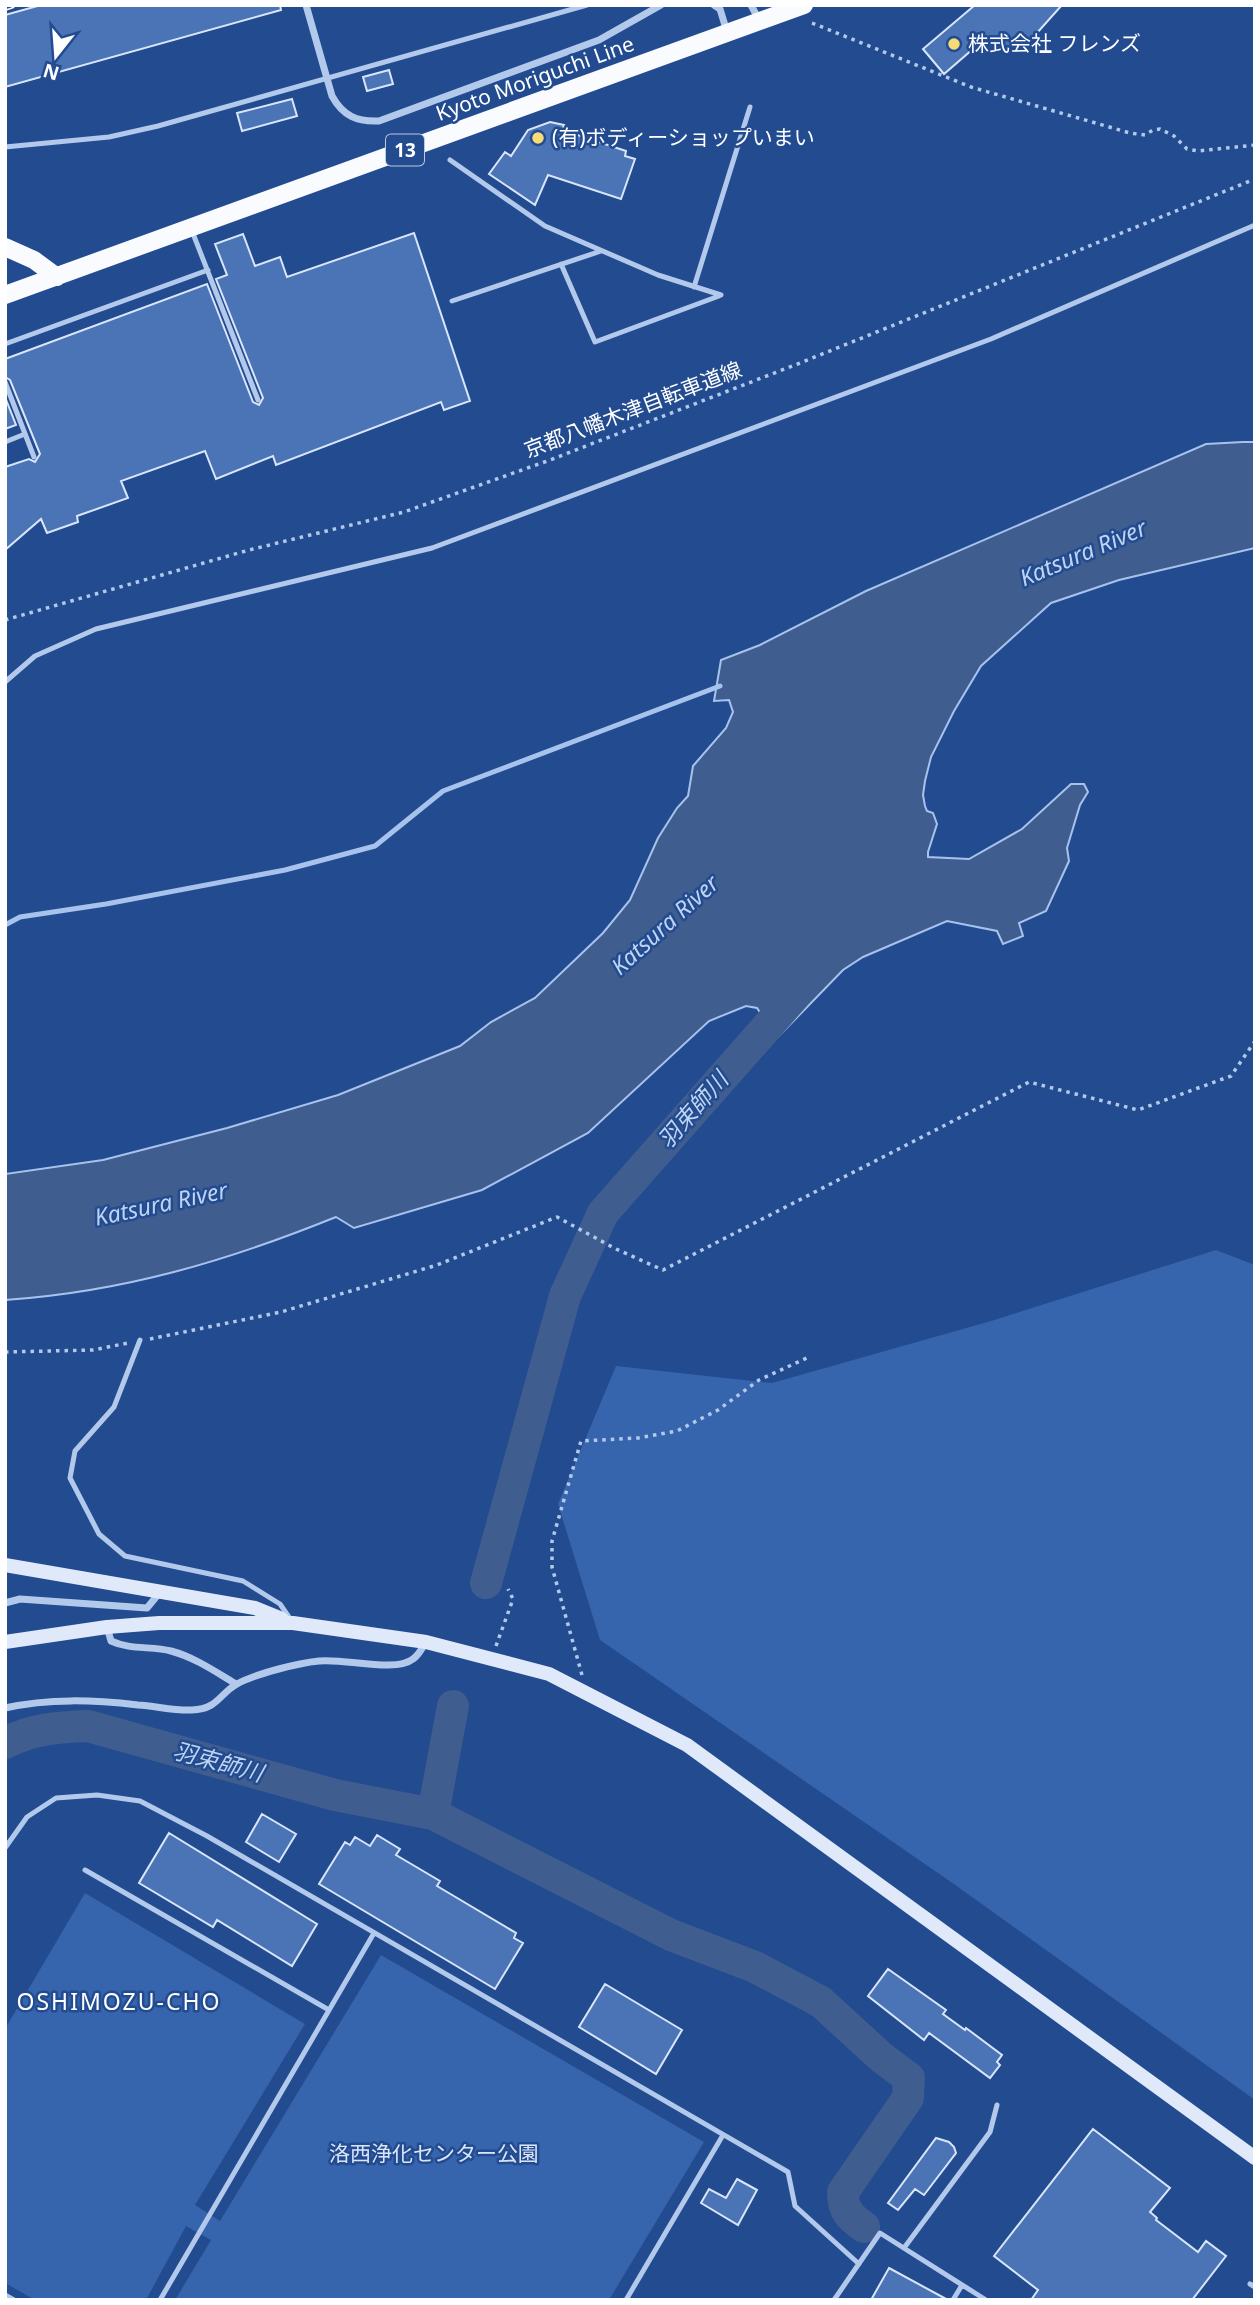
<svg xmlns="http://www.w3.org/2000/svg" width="1260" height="2305" viewBox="0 0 1260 2305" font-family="'Noto Sans','Noto Sans JP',sans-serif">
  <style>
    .green { fill: #3664ad }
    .water { fill: #405d8f; stroke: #a7c3ed; stroke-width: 2 }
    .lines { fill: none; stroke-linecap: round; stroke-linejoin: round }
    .stream { stroke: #a7c3ed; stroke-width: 5 }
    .river { stroke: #405d8f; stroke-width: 32 }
    .building { fill: #4b74b7; stroke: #d9e5f9; stroke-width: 2 }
    .path { stroke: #b3c9ec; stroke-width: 3.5; stroke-dasharray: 3.5 5; stroke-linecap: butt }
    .lane { stroke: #b3c9ec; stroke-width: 5 }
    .street { stroke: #b3c9ec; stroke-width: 7 }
    .secondary { stroke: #dfe9fa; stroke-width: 14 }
    .primary { stroke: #f9fbff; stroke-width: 18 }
    .rail-casing { stroke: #fff; stroke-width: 8 }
    .rail { stroke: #224b90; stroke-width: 5; stroke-dasharray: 16; stroke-linecap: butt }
    .street-bridge { stroke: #b3c9ec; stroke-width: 7 }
    .poi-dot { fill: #f8da76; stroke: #224b90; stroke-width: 2.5 }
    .labels { text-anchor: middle; stroke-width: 5; stroke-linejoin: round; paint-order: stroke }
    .shield { fill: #224b90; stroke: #bdc9de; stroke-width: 2 }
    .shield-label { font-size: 19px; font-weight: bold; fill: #fff }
    .poi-label { font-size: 21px; fill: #fff; stroke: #224b90; text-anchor: start }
    .street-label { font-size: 21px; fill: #fff; stroke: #224b90 }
    .park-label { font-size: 21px; fill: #d9e5f9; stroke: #224b90 }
    .water-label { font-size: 23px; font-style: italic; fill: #bfd4f3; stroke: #224b90 }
    .neighbourhood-label { font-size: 23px; letter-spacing: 2px; fill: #fff; stroke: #224b90 }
  </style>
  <rect width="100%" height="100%" fill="#224b90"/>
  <path class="green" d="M1216 1250 1255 1265V2100L951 1882 600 1640 558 1504 616 1366 772 1383 991 1321Z
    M85 1893 305 2024 195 2205 220 2221 381 1955 704 2142 609 2300H175L211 2240 186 2226 146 2300H35L5 2283V2029Z"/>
  <path class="water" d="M1243 442H1255V548L1119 580 1051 603 981 666 954 711 931 757 925 781 923 795 925 806 927 811 933 813 937 824 928 852V857L969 859 1022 829 1071 784H1084L1088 792 1080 805 1067 848 1069 861 1046 911 1019 923 1023 936 1003 944 997 931 947 921 863 957 843 970 777 1038 757 1008 746 1006 709 1021 588 1133 482 1190 354 1228 336 1217C227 1261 123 1292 5 1300V1174L103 1160 227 1128 338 1095 460 1046 491 1022 535 998 603 933 630 900 658 838 677 808 688 796 693 766 726 728 733 712 729 700 714 701 721 660 760 645 866 591 1206 444Z"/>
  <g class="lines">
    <path class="stream" d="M5 925 20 917 106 904 285 870 375 846 443 791 720 686"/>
    <path class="river" d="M486 1583 565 1296 603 1213 797 993
      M5 1743C32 1729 58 1727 88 1726L335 1795 433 1814 671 1935 755 1967 821 2002 881 2057 909 2078 908 2098 843 2192C843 2211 849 2216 864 2227
      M433 1814 453 1706"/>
  </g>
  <path class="building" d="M41 5H280L281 10 5 87V15Z
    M975 5H1062L1020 52 1001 45 988 36 944 74 923 49Z
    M389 70 393 84 367 91 363 77Z
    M292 99 297 116 242 131 237 113Z
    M550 122 564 125 562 130 626 151 625 156 635 159 621 199 548 175 535 205 489 174 505 152 511 156 528 130Z
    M414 233 470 401 444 410 441 402 276 465 273 456 216 479 205 451 121 481 128 498 77 516 78 522 47 533 41 519 5 550V467L29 459 35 462 40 454 10 380 5 377V359L207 284 253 402 259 405 263 398 216 279 227 275 215 244 243 234 255 266 280 257 287 277Z
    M5 397 16 425 5 429Z
    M262 1814 296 1834 279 1862 246 1842Z
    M169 1833 317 1924 292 1966 217 1920 213 1927 139 1883Z
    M377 1835 400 1849 396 1855 440 1881 437 1886 516 1933 514 1938 523 1943 495 1989 319 1884 345 1842 350 1845 355 1837 370 1846Z
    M888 1969 946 2010 943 2014 965 2030 966 2028 1002 2055 997 2062 1000 2065 990 2078 929 2033 924 2040 868 1996Z
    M605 1984 682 2030 656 2074 579 2027Z
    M1093 2129 1170 2188 1150 2212 1157 2218 1156 2220 1198 2252 1206 2241 1226 2256 1192 2300H1031L1038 2290 994 2256Z
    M936 2138 949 2142 954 2147 956 2153 924 2195 915 2189 898 2210 888 2203Z
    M737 2179 757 2190 738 2225 701 2203 709 2189 726 2198Z
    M889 2268 948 2300H871Z"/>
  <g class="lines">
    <path class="path" d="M812 23 971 87 1130 133 1145 135 1153 130 1160 129 1174 136 1187 149 1198 151 1255 145
      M5 620 249 550 404 512 550 460 795 365 1255 179
      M150 1339 281 1312 437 1265 557 1217 616 1249 663 1270 1029 1082 1138 1110 1231 1076 1255 1041
      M5 1352 93 1350 128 1343
      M496 1646 513 1599 508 1589
      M582 1675 552 1567V1541L581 1441 638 1438 677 1431 718 1410 759 1380 809 1357"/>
    <path class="lane" d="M5 147 109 137 158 126 587 5
      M450 160 545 226 658 275 721 295
      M192 231 258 400
      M561 264 595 342 719 296
      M694 287 750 107
      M452 301 601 251
      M5 344 208 270
      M5 382 34 457
      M5 442 25 434
      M5 682 35 656 96 629 432 548 991 339 1255 225
      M140 1340 114 1407 75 1451 70 1478 99 1534 125 1556 243 1581 280 1604 291 1620
      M5 1848 27 1817 56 1798 97 1795 140 1801 207 1836 788 2172 795 2206 859 2264
      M85 1870 329 2010
      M904 2248 990 2132 997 2105
      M1250 2284 1255 2287
      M5 2295 14 2300
      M160 2300 374 1933
      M626 2300 723 2135
      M834 2300 880 2233 986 2300
      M953 2300 962 2285"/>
    <path class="street" d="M714 5 720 9 727 32
      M751 5 759 20
      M5 1603 20 1599 147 1608 161 1591
      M107 1627 111 1641C130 1650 151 1646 171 1651 194 1657 216 1672 236 1684
      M5 1708C49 1698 94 1700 138 1705 156 1706 174 1711 192 1710 218 1709 219 1694 237 1684 255 1674 298 1663 319 1661 345 1658 395 1673 413 1659 419 1655 422 1648 426 1642"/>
    <path class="secondary" d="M5 1565 255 1608 282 1619
      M5 1642 107 1627 159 1623H293L426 1642 549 1674 687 1745 1255 2158"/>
    <path class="primary" d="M5 247 34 260 57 277
      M5 295 804 5"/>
    <defs>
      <path id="rail" d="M5 7 11 5"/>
    </defs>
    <use href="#rail" class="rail-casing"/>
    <use href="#rail" class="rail"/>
    <path class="street-bridge" d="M306 5 332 96C343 116 357 122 379 121L599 40 661 5"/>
  </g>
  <g class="poi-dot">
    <circle cx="954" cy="44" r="7"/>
    <circle cx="538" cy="138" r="7"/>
  </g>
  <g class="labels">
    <rect class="shield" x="386" y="134.5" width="38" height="31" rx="5"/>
    <g class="shield-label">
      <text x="405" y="157">13</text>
    </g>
    <g class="poi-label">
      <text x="968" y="51">株式会社 フレンズ</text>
      <text x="552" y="145">(有)ボディーショップいまい</text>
    </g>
    <g class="street-label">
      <text transform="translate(535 79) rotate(-20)" y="7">Kyoto Moriguchi Line</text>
      <text transform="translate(633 410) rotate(-21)" y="7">京都八幡木津自転車道線</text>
    </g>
    <g class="park-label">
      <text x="434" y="2161">洛西浄化センター公園</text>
    </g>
    <g class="water-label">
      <text transform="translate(1083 553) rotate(-23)" y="8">Katsura River</text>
      <text transform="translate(665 925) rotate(-42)" y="8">Katsura River</text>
      <text transform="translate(693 1110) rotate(-49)" y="8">羽束師川</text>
      <text transform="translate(161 1204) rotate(-12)" y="8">Katsura River</text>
      <text transform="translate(218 1762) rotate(15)" y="8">羽束師川</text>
    </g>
    <g class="neighbourhood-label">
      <text x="119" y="2010">OSHIMOZU-CHO</text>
    </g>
  </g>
  <rect width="1260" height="2305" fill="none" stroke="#ffffff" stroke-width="14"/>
  <g transform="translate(56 56) rotate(197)" stroke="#224b90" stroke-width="5" paint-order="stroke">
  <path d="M0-5L12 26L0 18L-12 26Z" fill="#ffffff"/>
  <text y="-10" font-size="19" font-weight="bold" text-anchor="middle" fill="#ffffff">N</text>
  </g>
</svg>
